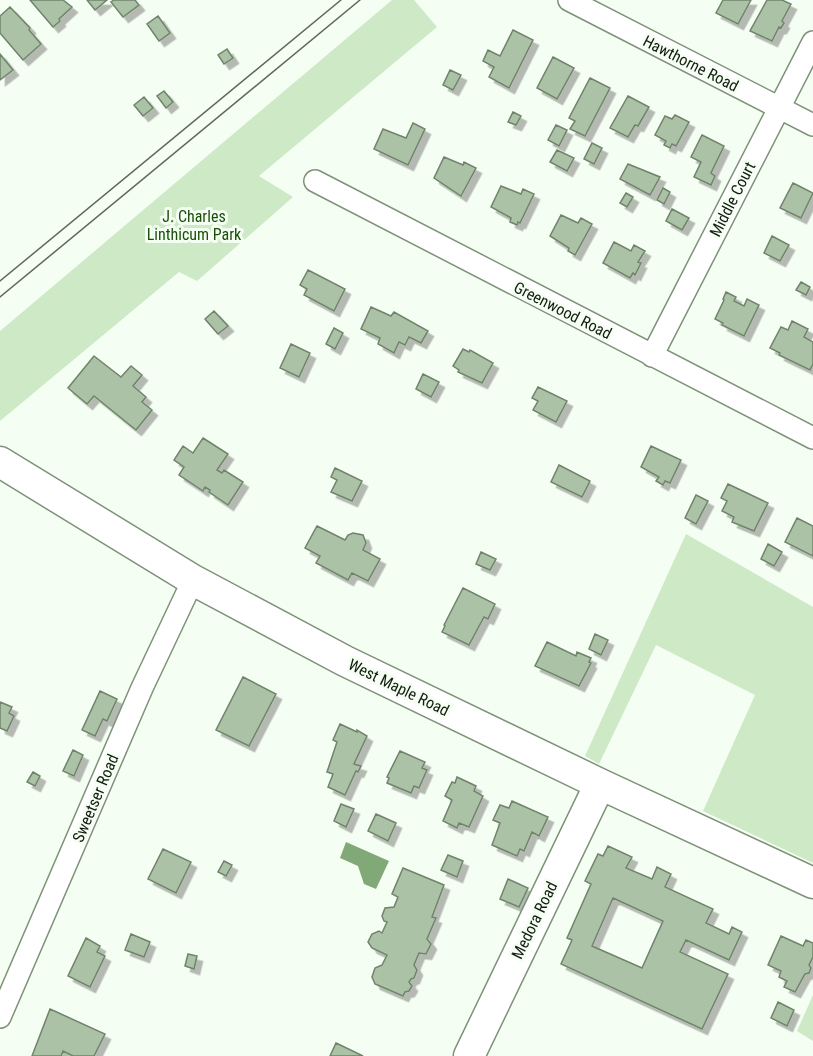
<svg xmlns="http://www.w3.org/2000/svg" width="813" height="1056" viewBox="0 0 813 1056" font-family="'Roboto Condensed',sans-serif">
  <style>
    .green { fill: #cde9c6 }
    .water { fill: #81a877 }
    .building { fill: #acc2a7; stroke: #6f846b; stroke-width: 1.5; fill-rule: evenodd; filter: url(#shadow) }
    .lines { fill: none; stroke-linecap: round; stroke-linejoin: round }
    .street-casing { stroke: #7e9279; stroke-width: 24 }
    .secondary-casing { stroke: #7e9279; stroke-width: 33 }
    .street { stroke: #fff; stroke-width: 21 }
    .secondary { stroke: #fff; stroke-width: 30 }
    .tram { stroke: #60685e; stroke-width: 1.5 }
    .labels { text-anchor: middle; stroke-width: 6; stroke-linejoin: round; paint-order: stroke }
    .street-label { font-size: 16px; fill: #141c12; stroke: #f5fef3 }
    .park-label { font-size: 16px; fill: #1a4f0a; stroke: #f5fef3 }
  </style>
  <defs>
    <filter id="shadow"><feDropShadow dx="5.5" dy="5.5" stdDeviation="0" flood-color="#0004"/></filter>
  </defs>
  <rect width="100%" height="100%" fill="#f5fef3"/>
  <path class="green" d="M392 0H414L437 27 259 176 293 197 197 281 179 272 0 421V331Z
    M686 534 813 607V863L703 811 755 695 656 645 599 764 585 756Z
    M813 995V1041L797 1031Z"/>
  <path class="water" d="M346 842 389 861 376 889 364 884 358 866 340 858Z"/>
  <path class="building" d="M30 0H63L72 7 59 19 60 21 53 27Z
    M87 0H107L95 10Z
    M114 0H135L139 5 123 17 111 2Z
    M723 0H751L738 24 716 13Z
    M767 0H782L791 4 782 21 784 23 781 28 779 27 772 41 750 31Z
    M10 7 30 28 29 30 41 44 23 60 0 33V16Z
    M158 16 170 33 159 41 147 24Z
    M513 30 533 40 509 88 489 77 494 67 483 61 488 50 500 56Z
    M227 49 233 58 224 64 218 55Z
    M0 54 13 70 0 80Z
    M553 57 574 68 557 99 537 88Z
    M450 70 461 75 453 90 443 85Z
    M590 78 610 88 585 136 570 129 575 121 569 118Z
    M164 91 173 102 166 108 157 96Z
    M628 96 649 107 638 126 635 125 628 137 610 128Z
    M144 97 153 108 143 116 134 105Z
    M513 112 521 116 516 125 508 122Z
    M675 115 689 122 676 146 672 144 670 148 664 145 666 141 655 135 665 116 672 119Z
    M413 123 425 129 408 165 374 149 383 129 406 138Z
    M556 125 567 130 559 146 548 140Z
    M702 135 724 146 711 173 715 176 711 185 694 177 701 162 691 157Z
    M592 143 602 148 594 164 584 159Z
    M557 150 574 158 567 171 550 162Z
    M444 157 463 165 464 162 476 168 461 196 434 178Z
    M628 164 660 177 650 195 620 179Z
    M793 183 813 193 801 218 780 208Z
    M501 186 521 194 523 189 534 194 520 223 518 222 517 225 510 222 511 218 491 207Z
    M663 188 670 192 664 204 657 200Z
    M626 193 633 197 627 207 620 203Z
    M672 209 689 218 682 230 666 221Z
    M561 215 578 223 581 218 592 224 575 255 568 251 569 248 550 236Z
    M772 236 789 245 780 261 764 253Z
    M614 242 631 251 634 245 645 251 638 262 641 263 635 275 633 273 630 278 603 263Z
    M308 270 345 289 334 311 304 295 307 289 300 285Z
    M801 282 810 287 806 295 796 290Z
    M726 292 736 297 734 301 744 306 747 299 759 305 744 336 722 325 723 323 715 319 724 300 723 299Z
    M371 307 391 316 394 312 428 331 421 343 409 337 405 345 399 342 394 353 378 344 380 338 361 329Z
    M214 311 228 326 218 334 205 319Z
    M792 321 808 329 804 337 813 342V364L810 370 779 355 780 353 770 348 781 327 788 330Z
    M334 328 343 333 335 349 326 344Z
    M291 344 310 353 299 377 280 368Z
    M463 349 469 352 470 350 493 363 482 383 458 372 459 370 453 366Z
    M94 356 121 377 131 366 142 375 133 386 146 397 142 402 152 410 136 430 94 396 87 404 68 388Z
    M423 374 439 382 431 397 416 389Z
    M538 387 567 401 556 422 533 410 538 401 532 398Z
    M203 438 228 454 217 470 222 473 224 470 243 482 228 505 209 492 210 490 205 487 203 491 179 475 184 467 174 460 183 446 193 453Z
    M651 446 681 460 670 483 665 481 663 485 656 481 659 477 641 467Z
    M559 465 590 481 582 497 551 482Z
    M335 468 362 481 352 501 331 492 337 480 331 477Z
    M728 484 768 503 754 531 732 522 734 517 722 511 727 501 721 498Z
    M696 495 708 501 696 524 685 518Z
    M797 518 813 526V556L785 542Z
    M317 526 345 540 348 535 353 533 363 535 366 543 363 550 380 559 368 581 352 573 348 580 316 563 320 556 305 548Z
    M768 544 782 552 774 566 761 559Z
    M481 552 496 559 490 570 476 564Z
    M463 588 495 604 488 619 484 617 469 645 442 632 445 626 444 625Z
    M595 634 608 640 601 655 589 649Z
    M547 642 576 656 577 652 591 658 589 662 591 663 579 686 535 666Z
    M243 677 276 694 249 746 216 730Z
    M100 691 117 699 107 721 103 719 95 736 82 730Z
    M0 702 12 707 9 713 14 716 7 731 0 728Z
    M340 724 357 732V730L367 736 354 764 361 766 358 772 356 771 345 795 328 787 333 774 327 772 337 742 333 740Z
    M73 750 83 755 74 776 63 771Z
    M400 751 425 762 422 768 427 770 419 788 414 786 411 793 387 783 389 778 387 777Z
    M33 772 40 776 35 786 27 782Z
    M457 777 476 786 474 791 483 796 469 827 459 823 457 828 443 821 452 800 445 796 452 782 455 783Z
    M512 801 548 817 539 836 532 832 524 851 520 849 517 856 492 845 500 823 493 820 500 805 509 808Z
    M341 804 354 809 346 827 334 821Z
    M376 814 396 823 388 841 368 831Z
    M608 846 632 857 626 868 652 879 657 867 671 874 665 887 713 909 706 923 729 934 732 927 742 932 729 960 686 940 680 952 728 974 702 1029 561 964 572 940 567 938 591 884 585 881 598 854 603 856ZM613 898 663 921 642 968 592 946Z
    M163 849 191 862 176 893 148 879Z
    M448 855 463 861 457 877 441 870Z
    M224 861 232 865 226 876 218 872Z
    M403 868 444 885 432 917 436 918 427 939 431 944 426 954 419 953 414 965 417 970 414 978 411 979 409 982 412 986 409 991 405 992 403 996 375 984 372 977 375 968 382 965 387 955 372 948 368 942 372 934 379 931 382 933 387 922 384 921 382 916 385 908 394 907 398 897 392 894Z
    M508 879 528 888 519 907 500 899Z
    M131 934 150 942 144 957 125 950Z
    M781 936 803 946 806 940 813 943V957L809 965 811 968 809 973 805 974 795 992 784 987 787 981 779 977 781 971 768 965Z
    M86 938 100 946 97 952 105 956 90 987 68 976Z
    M188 954 197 956 194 969 185 966Z
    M778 1002 794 1010 787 1026 771 1018Z
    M50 1009 105 1034 94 1056H73L63 1051 61 1056H32Z
    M336 1043 363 1056H330Z"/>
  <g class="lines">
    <defs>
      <path id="street" d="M569 0 813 125
        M315 181 813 438
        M652 356 813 42
        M0 1017 142 688 193 580"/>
      <path id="secondary" d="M0 462 193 580 345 661 600 784 813 883
        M469 1056 600 784"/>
    </defs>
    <use href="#street" class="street-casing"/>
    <use href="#secondary" class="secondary-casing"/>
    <use href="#street" class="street"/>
    <use href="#secondary" class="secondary"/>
    <path class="tram" d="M0 281 341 0
      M0 297 360 0"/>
  </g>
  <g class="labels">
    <g class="street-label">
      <text transform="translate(691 63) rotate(27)" y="6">Hawthorne Road</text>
      <text transform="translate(732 199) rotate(-63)" y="6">Middle Court</text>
      <text transform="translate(563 310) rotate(27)" y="6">Greenwood Road</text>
      <text transform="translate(399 687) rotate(26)" y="6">West Maple Road</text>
      <text transform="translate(95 798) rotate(-67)" y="6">Sweetser Road</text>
      <text transform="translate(534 920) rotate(-64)" y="6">Medora Road</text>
    </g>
    <g class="park-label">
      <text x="194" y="222">J. Charles<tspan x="194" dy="18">Linthicum Park</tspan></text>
    </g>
  </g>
</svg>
